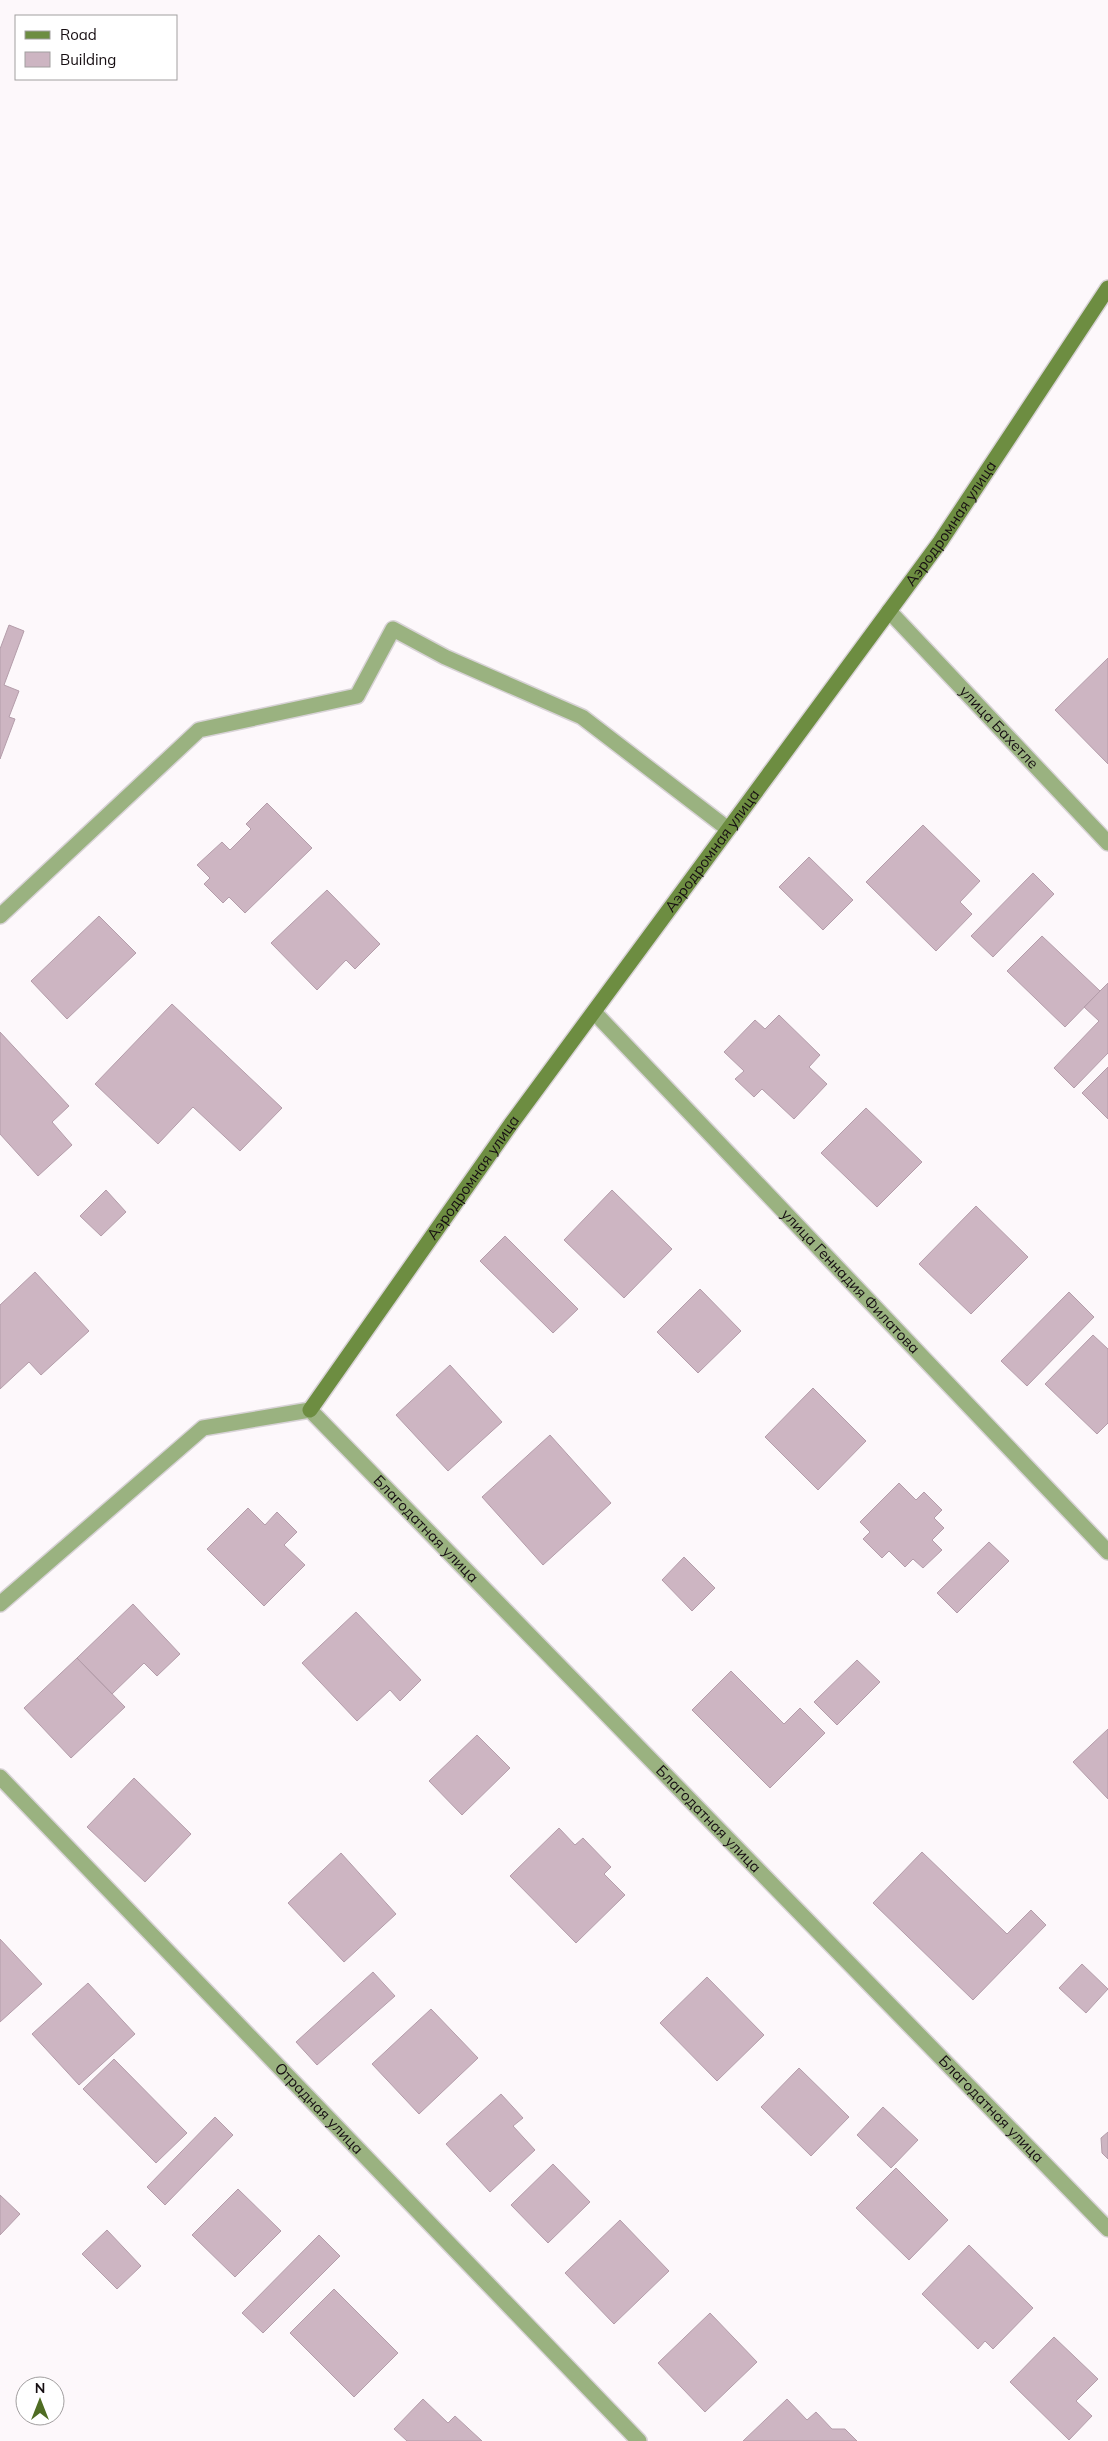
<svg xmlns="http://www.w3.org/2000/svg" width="1108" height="2441" viewBox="0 0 1108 2441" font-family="Mulish,sans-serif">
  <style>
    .building { fill: #cdb5c2; stroke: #b49daa }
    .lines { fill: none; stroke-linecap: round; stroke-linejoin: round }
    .lane-casing { stroke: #d8d3d6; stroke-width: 18 }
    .street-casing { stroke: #d8d3d6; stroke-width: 18 }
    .secondary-casing { stroke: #d8d3d6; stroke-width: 18 }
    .lane { stroke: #9ab280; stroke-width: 15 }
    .street { stroke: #9ab280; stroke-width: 15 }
    .secondary { stroke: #6d8d41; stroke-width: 15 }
    .labels { text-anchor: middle; stroke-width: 4; stroke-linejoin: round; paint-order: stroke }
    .street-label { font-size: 15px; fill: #160e12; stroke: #fff }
  </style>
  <rect width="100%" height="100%" fill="#fdf8fb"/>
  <path class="building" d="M9 625 24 631 4 685 19 691 9 717 15 719 0 759V649Z
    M1108 658V764L1055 710Z
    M267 803 312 848 245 913 229 897 223 903 204 884 210 878 197 865 222 842 230 850 251 829 246 824Z
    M923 825 980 881 960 902 972 914 936 951 866 882Z
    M809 857 853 900 823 930 779 887Z
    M1033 873 1054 894 993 957 971 936Z
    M327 890 380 944 355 969 346 960 317 990 271 943Z
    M99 916 136 953 67 1019 31 981Z
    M1042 936 1100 991 1065 1027 1007 971Z
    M1108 983V1053L1074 1088 1054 1068 1099 1021 1084 1007Z
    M172 1004 282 1108 240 1151 193 1107 158 1144 95 1084Z
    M779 1015 820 1055 809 1067 827 1084 794 1119 762 1089 754 1097 735 1079 744 1071 724 1052 755 1020 765 1029Z
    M0 1032 69 1106 52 1122 72 1145 38 1176 0 1134Z
    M1108 1067V1119L1082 1093Z
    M866 1108 922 1162 877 1207 821 1153Z
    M106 1190 126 1212 101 1236 80 1216Z
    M612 1190 672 1249 624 1298 564 1240Z
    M976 1206 1028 1257 971 1314 919 1264Z
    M505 1236 578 1309 553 1333 480 1261Z
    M35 1272 89 1331 41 1375 29 1362 0 1389V1305Z
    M700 1289 741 1331 698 1373 657 1332Z
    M1069 1292 1094 1317 1027 1386 1001 1361Z
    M1093 1335 1108 1349V1423L1097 1434 1045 1384Z
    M450 1365 502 1422 448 1471 396 1415Z
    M813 1388 866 1441 818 1490 765 1437Z
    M550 1435 611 1503 543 1565 482 1497Z
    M899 1483 916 1500 924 1492 942 1510 934 1518 944 1528 932 1540 942 1550 923 1568 913 1559 905 1567 889 1551 882 1558 863 1539 870 1532 860 1522Z
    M248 1508 265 1525 277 1512 297 1532 284 1545 305 1565 264 1606 207 1549Z
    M989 1542 1009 1561 957 1613 937 1593Z
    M684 1557 715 1588 692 1611 662 1580Z
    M133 1604 180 1654 157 1676 144 1663 112 1694 77 1658Z
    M356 1612 421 1680 400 1701 390 1690 357 1721 302 1663Z
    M77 1658 125 1707 71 1758 24 1708Z
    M857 1660 880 1682 837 1725 814 1702Z
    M731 1671 784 1724 800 1708 825 1733 770 1788 692 1710Z
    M1108 1729V1799L1073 1762Z
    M477 1735 510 1768 462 1815 429 1781Z
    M134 1778 191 1834 145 1882 87 1827Z
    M559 1828 575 1845 583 1838 611 1867 604 1874 625 1895 576 1943 510 1876Z
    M922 1852 1007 1934 1031 1910 1046 1925 973 2000 873 1903Z
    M341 1853 396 1914 344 1962 288 1903Z
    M0 1939 42 1984 0 2022Z
    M1082 1964 1108 1989 1086 2013 1059 1988Z
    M373 1972 395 1996 317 2065 296 2042Z
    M707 1977 764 2035 717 2081 660 2023Z
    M88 1983 135 2034 79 2085 32 2034Z
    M431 2009 478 2058 419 2114 372 2064Z
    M114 2059 187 2133 156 2163 83 2089Z
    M799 2068 849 2117 811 2156 761 2107Z
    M501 2094 523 2118 513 2126 535 2150 490 2192 446 2144Z
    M883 2107 918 2140 891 2168 857 2135Z
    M215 2117 233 2135 165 2205 147 2187Z
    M1108 2132V2159L1102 2153 1101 2138Z
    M553 2164 590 2202 548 2243 511 2205Z
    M896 2168 948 2220 909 2260 856 2208Z
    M238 2189 281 2231 235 2277 192 2235Z
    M0 2195 20 2214 0 2235Z
    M620 2220 669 2271 614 2324 565 2273Z
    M107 2230 141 2266 117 2289 82 2254Z
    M319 2235 340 2256 263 2333 242 2313Z
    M969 2245 1033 2308 993 2349 985 2341 978 2349 922 2294Z
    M334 2289 398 2353 354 2397 290 2333Z
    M710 2313 757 2362 705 2412 658 2363Z
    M1054 2337 1098 2379 1076 2401 1092 2416 1069 2440 1010 2382Z
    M423 2399 448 2423 455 2416 482 2441H407L394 2429Z
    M787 2399 807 2420 816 2412 832 2429H845L857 2441H743Z"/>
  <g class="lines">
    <defs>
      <path id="lane" d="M0 916 199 730 357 696 393 629 445 657 582 717 728 829
        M0 1604 203 1428 310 1410"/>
      <g id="street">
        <path id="s1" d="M889 611 1108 843"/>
        <path id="s2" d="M594 1012 1108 1552"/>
        <path id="s3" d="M310 1410 1108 2229"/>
        <path id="s4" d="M0 1777 639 2441"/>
      </g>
      <g id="secondary">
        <path id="s5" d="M310 1410 511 1124 940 542 1108 288"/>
      </g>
    </defs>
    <use href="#lane" class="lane-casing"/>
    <use href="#street" class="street-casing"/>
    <use href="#secondary" class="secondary-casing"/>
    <use href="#lane" class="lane"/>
    <use href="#street" class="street"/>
    <use href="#secondary" class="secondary"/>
  </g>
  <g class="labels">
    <g class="street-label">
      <text dy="5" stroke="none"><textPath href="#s5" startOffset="1094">Аэродромная улица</textPath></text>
      <text dy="5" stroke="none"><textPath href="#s1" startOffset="160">улица Бахетле</textPath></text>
      <text dy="5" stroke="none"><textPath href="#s5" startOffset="689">Аэродромная улица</textPath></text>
      <text dy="5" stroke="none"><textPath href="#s5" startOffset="284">Аэродромная улица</textPath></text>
      <text dy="5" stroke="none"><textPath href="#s2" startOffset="372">улица Геннадия Филатова</textPath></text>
      <text dy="5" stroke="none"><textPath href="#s3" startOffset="166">Благодатная улица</textPath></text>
      <text dy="5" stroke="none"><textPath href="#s3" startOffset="571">Благодатная улица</textPath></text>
      <text dy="5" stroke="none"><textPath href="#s4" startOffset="460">Отрадная улица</textPath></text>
      <text dy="5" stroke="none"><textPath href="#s3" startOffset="976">Благодатная улица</textPath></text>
    </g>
  </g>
  <rect x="15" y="15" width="162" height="65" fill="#ffffff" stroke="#a29fa0"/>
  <rect x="25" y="31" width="25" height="8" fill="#6d8d41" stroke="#a29fa0"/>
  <text x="60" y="40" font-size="15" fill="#160e12">Road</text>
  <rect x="25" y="52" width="25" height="15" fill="#cdb5c2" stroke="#a29fa0"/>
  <text x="60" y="65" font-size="15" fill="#160e12">Building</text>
  <g transform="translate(40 2401)"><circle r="24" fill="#ffffff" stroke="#a29fa0"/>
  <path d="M0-4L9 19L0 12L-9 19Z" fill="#4f6d23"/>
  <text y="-8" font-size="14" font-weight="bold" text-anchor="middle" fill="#160e12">N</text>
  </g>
</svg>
